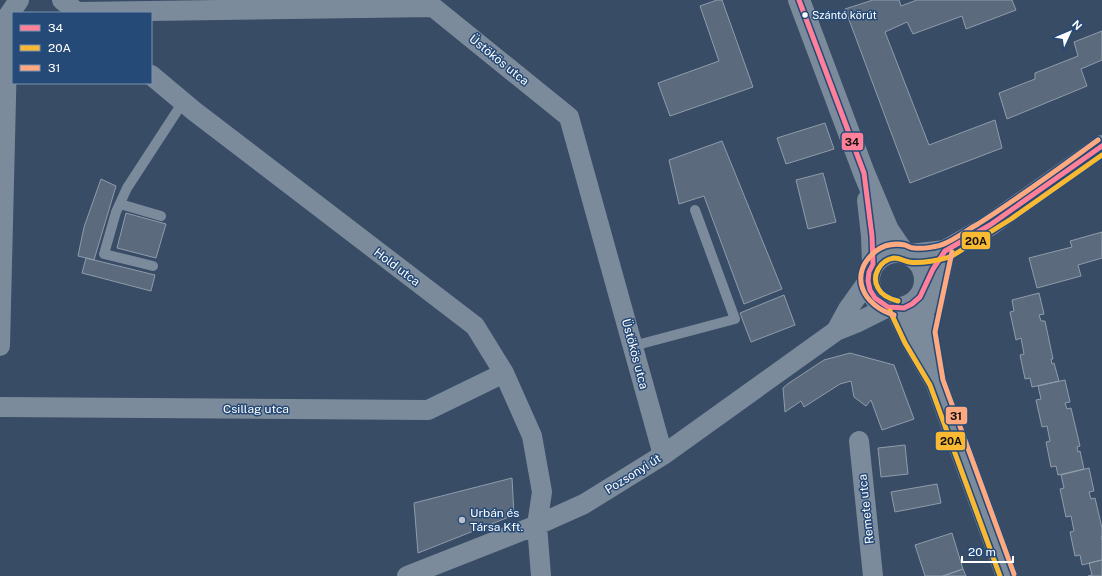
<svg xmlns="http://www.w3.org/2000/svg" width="1102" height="576" viewBox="0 0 1102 576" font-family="'Public Sans',sans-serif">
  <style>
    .building { fill: #5b6a7d; stroke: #8f9cab }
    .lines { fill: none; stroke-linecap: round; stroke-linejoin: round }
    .service { stroke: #7c8b9c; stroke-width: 10 }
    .minor { stroke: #7c8b9c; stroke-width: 20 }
    .tertiary { stroke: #7c8b9c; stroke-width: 22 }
    .bus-1-casing { stroke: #264a77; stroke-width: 8 }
    .bus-2-casing { stroke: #264a77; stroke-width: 8 }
    .bus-3-casing { stroke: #264a77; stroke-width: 8 }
    .bus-1 { stroke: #ff8098; stroke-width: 5 }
    .bus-2 { stroke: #fab933; stroke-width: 5 }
    .bus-3 { stroke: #ffa980; stroke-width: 5 }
    .bus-dot { fill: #fff; stroke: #264a77; stroke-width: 1.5 }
    .poi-dot { fill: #b9c0c9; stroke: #264a77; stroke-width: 1.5 }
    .labels { text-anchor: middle; stroke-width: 3; stroke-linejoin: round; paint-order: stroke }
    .bus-label { font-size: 11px; fill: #fff; stroke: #264a77; text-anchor: start }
    .street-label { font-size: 12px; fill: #fff; stroke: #264a77 }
    .poi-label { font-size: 12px; fill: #fff; stroke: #264a77; text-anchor: start }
    .line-badge { stroke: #264a77; stroke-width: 1.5 }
    .pale-badge-label { font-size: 11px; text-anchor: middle; font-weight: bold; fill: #111 }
  </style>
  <rect width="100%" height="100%" fill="#384c65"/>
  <path class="building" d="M717 0H722L753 87 670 116 658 83 719 61 700 6Z
    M873 0H899L901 6 917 0H1012L1016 10 966 29 962 16 913 34 907 22 885 32 929 145 995 120 1002 148 910 183 845 9Z
    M1102 31V60L1081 69 1087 86 1007 119 999 93 1035 79V73L1078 56 1074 42Z
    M825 123 834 149 786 164 777 138Z
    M722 141 782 289 744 304 704 196 679 204 669 160Z
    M823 173 836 222 808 229 796 180Z
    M101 179 116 186 94 260 78 256 84 227Z
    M126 213 166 224 156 258 117 248Z
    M1102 232V258L1078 265 1081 276 1037 288 1029 258 1072 247 1070 241Z
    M86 258 155 275 151 291 82 273Z
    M1039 293 1044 314 1039 315 1041 321H1045L1053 359H1051L1052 364 1054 363 1059 381 1032 387 1030 378 1025 379 1020 355 1024 354 1021 338 1016 340 1010 312 1014 311 1012 300Z
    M784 295 795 325 751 342 740 313Z
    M850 353 894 365 914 419 882 430 871 400 866 406 854 397 851 381 840 384 804 407 801 401 785 412 783 388 789 383 824 360Z
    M1065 380 1070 402 1065 403 1067 409 1071 408 1080 446 1077 447 1078 452 1080 451 1084 469 1058 475 1056 466 1051 467 1046 442 1050 441 1047 426 1042 427 1036 400 1041 399 1038 386Z
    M905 445 908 474 881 477 878 448Z
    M1089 468 1094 491 1089 492 1091 499 1095 498 1102 528V536L1101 537 1102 541V560L1082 565 1080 555 1075 556 1070 532 1074 531 1071 516 1066 517 1060 489 1064 488 1061 475Z
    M512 478 514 515 418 553 414 503Z
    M937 484 941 503 895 512 891 492Z
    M952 533 963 569 943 576H925L915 545Z
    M1102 560V576H1088L1092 575 1089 563Z
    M963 569 966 576H943Z"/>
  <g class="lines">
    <path class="service" d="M120 204 161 216
      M153 266 104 254 116 212 127 188 183 102
      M633 346 735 319 695 210"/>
    <path class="minor" d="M62 0 78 13
      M77 12 433 7 569 117 663 455
      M151 75 194 111 475 326 504 373 532 436 542 492 537 525 541 576
      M836 331 848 309 868 281
      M0 346 8 16 19 0
      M0 407 428 410 504 373
      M859 441 873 576
      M407 576 537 525 584 504 663 455 836 331 856 323 888 307"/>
    <path class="tertiary" d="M799 0 864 173 888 230 903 252
      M868 200 872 236 873 264
      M869 280a28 28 0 1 1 56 0a28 28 0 1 1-56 0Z
      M911 255 945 251 990 225 1102 146
      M920 297 933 367
      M934 302 945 251
      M896 308 911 339 936 382 1007 576"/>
    <defs>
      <path id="bus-1" d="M799 0 864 173 872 236 873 264 869 272 868 281 870 290 875 298 888 307 904 308 912 304 920 297 933 269 945 251 990 225 1102 146"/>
      <path id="bus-2" d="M898 301C890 299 882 296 878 288 871 276 880 260 894 258 900 258 904 261 909 262 920 264 942 260 952 256L1011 219 1102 155
        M890 311 905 343 930 385 1000 576"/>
      <path id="bus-3" d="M952 252 935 332 943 380 1014 574
        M894 315C863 306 847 274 876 251 884 245 895 243 905 245 908 246 910 248 914 248 923 249 938 247 946 243 957 238 967 230 978 224 1019 198 1058 169 1098 140"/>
    </defs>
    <use href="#bus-1" class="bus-1-casing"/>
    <use href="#bus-2" class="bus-2-casing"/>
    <use href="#bus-3" class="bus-3-casing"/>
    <use href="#bus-1" class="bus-1"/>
    <use href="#bus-2" class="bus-2"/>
    <use href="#bus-3" class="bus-3"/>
  </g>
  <circle class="bus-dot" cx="805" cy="15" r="3.5"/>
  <circle class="poi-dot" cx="462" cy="520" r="4"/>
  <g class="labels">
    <g class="bus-label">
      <text x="812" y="19">Szántó körút</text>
    </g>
    <g class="street-label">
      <text transform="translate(499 60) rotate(39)" y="4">Üstökös utca</text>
      <text transform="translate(397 267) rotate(37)" y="4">Hold utca</text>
      <text transform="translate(635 354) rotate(75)" y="4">Üstökös utca</text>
      <text x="256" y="413">Csillag utca</text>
      <text transform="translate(633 474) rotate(-32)" y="4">Pozsonyi út</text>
      <text transform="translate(866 509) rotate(-96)" y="4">Remete utca</text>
    </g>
    <g class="poi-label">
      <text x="470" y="517">Urbán és<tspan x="470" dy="14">Társa Kft.</tspan></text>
    </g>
  </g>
  <g class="line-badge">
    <rect x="841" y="132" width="23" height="19" rx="4" fill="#ff8098"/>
    <rect x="961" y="231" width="30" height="19" rx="4" fill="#fab933"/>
    <rect x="945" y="406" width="23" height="19" rx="4" fill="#ffa980"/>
    <rect x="935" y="431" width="31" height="20" rx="4" fill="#fab933"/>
  </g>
  <g class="pale-badge-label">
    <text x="852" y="146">34</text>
    <text x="976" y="245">20A</text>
    <text x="956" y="420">31</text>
    <text x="951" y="445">20A</text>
  </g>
  <rect x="12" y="12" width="140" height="72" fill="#264a77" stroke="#7d92ad"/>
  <rect x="20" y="25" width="20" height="6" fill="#ff8098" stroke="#7d92ad"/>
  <text x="48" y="32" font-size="12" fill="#ffffff">34</text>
  <rect x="20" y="45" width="20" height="6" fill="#fab933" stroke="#7d92ad"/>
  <text x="48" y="52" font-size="12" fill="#ffffff">20A</text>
  <rect x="20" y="65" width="20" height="6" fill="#ffa980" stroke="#7d92ad"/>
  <text x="48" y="72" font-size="12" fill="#ffffff">31</text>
  <g transform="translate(1070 32) rotate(46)" stroke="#264a77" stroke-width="3" paint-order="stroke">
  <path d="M0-3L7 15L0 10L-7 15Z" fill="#ffffff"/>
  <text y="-6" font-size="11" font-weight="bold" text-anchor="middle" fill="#ffffff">N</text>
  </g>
  <path d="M962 556v6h51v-6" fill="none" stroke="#ffffff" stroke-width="2"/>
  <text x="968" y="556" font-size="12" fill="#ffffff" stroke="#264a77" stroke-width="3" paint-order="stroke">20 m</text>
</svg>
